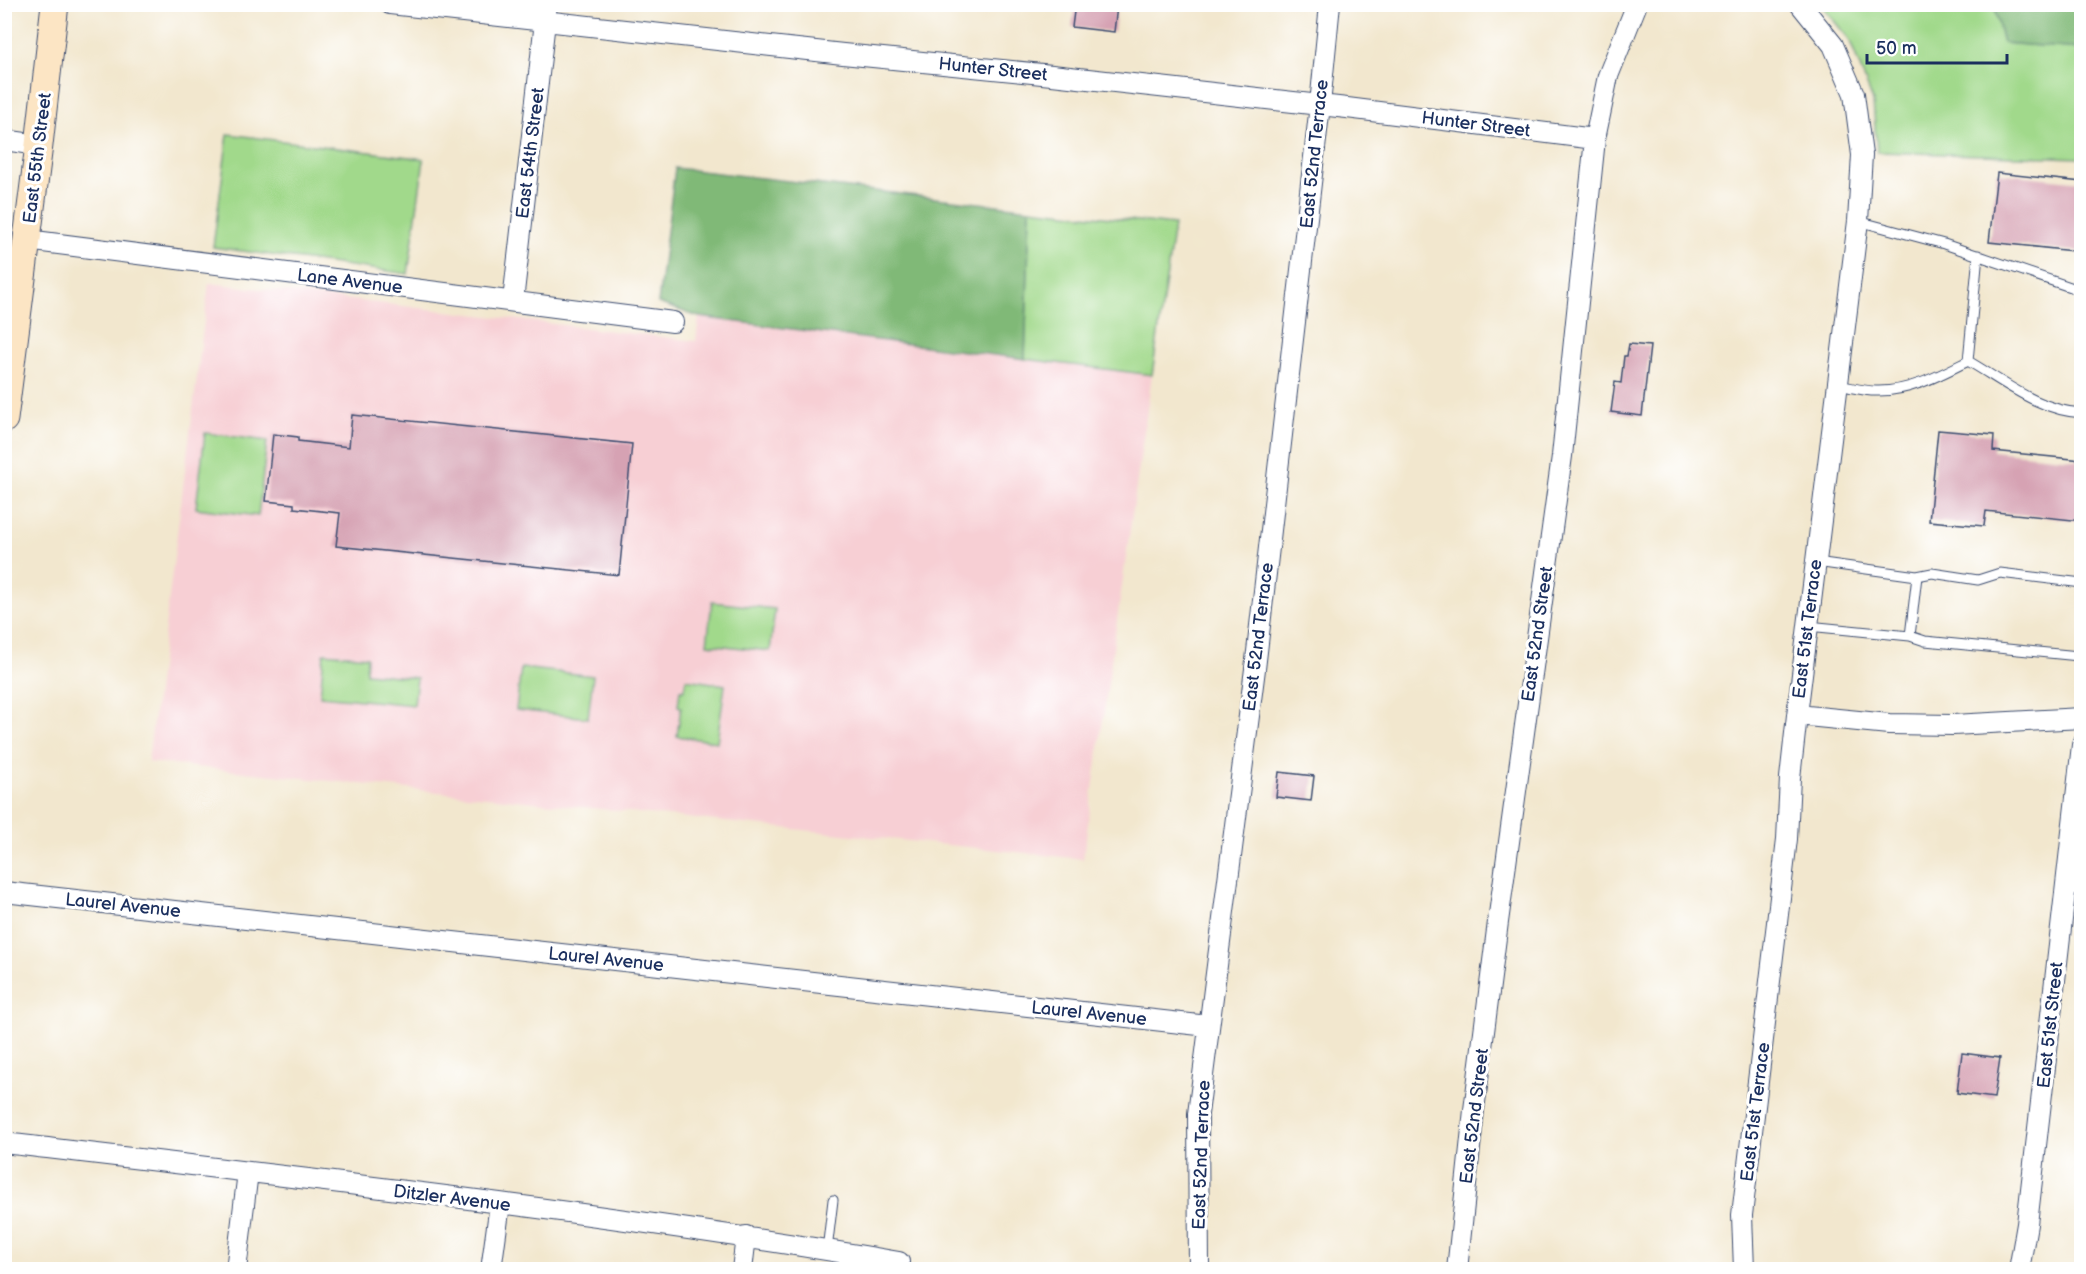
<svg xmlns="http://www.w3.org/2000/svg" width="2086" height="1274" viewBox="0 0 2086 1274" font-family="'Balsamiq Sans',sans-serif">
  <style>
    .built { fill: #f7cfd4 }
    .green { fill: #a1d98b; stroke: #5e8474; stroke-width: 1.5 }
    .forest { fill: #80b977; stroke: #4e746a; stroke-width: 1.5 }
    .building { fill: #d6a2b3 }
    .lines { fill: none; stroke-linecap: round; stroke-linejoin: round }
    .lane-casing { stroke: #3b4b6f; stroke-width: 11 }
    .street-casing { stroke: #3b4b6f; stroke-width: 22 }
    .secondary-casing { stroke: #3b4b6f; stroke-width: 29 }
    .lane { stroke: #fff; stroke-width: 9 }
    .street { stroke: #fff; stroke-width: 20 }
    .secondary { stroke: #fce5c4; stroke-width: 27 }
    .labels { text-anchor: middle; stroke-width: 6; stroke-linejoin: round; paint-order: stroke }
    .street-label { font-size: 18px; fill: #1b2f5e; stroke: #fff }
  </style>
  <rect width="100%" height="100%" fill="#fff"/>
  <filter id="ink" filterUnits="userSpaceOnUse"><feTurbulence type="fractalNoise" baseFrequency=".0167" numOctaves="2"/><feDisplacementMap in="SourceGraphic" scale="12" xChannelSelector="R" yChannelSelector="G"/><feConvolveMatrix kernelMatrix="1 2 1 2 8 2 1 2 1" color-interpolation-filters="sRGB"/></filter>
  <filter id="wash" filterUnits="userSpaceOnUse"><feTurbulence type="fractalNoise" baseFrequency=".008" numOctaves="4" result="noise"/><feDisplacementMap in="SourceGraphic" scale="24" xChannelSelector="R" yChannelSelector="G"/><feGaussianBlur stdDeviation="1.35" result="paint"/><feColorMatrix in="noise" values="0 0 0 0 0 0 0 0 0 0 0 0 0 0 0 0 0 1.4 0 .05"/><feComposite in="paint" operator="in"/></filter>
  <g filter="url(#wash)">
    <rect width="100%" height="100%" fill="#f2e7ce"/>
    <path class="built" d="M209 283 696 341 699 317 1152 375 1083 859 148 762Z"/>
    <path class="green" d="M1821 5H1994L2003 43 2081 49V158L1877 152 1873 101 1849 39Z
      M228 134 424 159 408 274 213 247Z
      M1030 209 1174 225 1152 375 1025 359Z
      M205 433 267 441 258 516 196 508Z
      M712 602 775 609 770 651 707 644Z
      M324 653 367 657 366 673 417 678 414 705 320 696Z
      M521 668 593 676 588 718 516 710Z
      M686 679 725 685 717 742 677 736 681 707 678 706 680 690H684Z"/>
    <path class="forest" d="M1994 5H2081V49L2003 43Z
      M675 168 1030 209 1025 359 699 317 658 303Z"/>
    <g id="blocks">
      <path class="building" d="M1075 4 1117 6 1114 32 1072 27Z
        M1997 173 2082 182V252L1989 242Z
        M1629 344 1650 346 1642 416 1611 412 1615 382 1621 383 1624 356H1627Z
        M352 415 632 444 619 575 336 546 340 513 294 508V504L266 501 273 434 298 437V441L349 447Z
        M1938 430 1994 435 1993 451 2082 460V521L1986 511 1984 526 1929 521Z
        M1279 772 1314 776 1311 801 1276 797Z
        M1962 1053 2000 1058 1994 1098 1957 1093Z"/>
    </g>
  </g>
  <g filter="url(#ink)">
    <use href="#blocks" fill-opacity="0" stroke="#3b4b6f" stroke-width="1.5"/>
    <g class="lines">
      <defs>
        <path id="lane" d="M1858 221 1944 244 2082 291
          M1968 361 1978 255
          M1838 385C1851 387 1866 392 1879 391 1911 391 1940 375 1968 361 2003 381 2039 411 2082 413
          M1816 562 1917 576 1932 573 1978 580 2000 573 2082 583
          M1808 626 1910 636 1925 641 2079 656
          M1910 636 1917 576
          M827 1250 833 1200"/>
        <path id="street" d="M390 4 843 54 1052 75 1347 108 1595 139
          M4 140 39 145
          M27 240 673 322
          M513 301 547 4
          M1797 715 1889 724 1953 725 2082 718
          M4 892 1208 1026
          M4 1143C303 1178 602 1212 899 1262
          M236 1270 248 1172
          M491 1270 500 1204
          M742 1270 746 1236
          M1199 1270 1198 1114 1255 669 1320 105 1330 4
          M1457 1270 1474 1110 1498 922 1562 456 1595 139 1608 76 1637 4
          M1744 1270 1742 1215 1787 839 1790 778 1797 715 1858 221 1862 155 1854 94 1833 45 1800 4
          M2019 1270 2027 1224 2082 745"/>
        <path id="secondary" d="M4 419 39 145 55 4"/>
      </defs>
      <use href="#lane" class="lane-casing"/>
      <use href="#street" class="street-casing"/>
      <use href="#secondary" class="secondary-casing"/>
      <use href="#lane" class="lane"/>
      <use href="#street" class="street"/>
      <use href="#secondary" class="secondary"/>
    </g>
  </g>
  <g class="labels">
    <g class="street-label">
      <text transform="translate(993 69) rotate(6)" y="6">Hunter Street</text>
      <text transform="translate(1476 124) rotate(7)" y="6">Hunter Street</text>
      <text transform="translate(530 153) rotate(-83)" y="6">East 54th Street</text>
      <text transform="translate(1314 154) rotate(-84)" y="6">East 52nd Terrace</text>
      <text transform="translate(37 158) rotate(-83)" y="6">East 55th Street</text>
      <text transform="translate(350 281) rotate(7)" y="6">Lane Avenue</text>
      <text transform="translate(1807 629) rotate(-83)" y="6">East 51st Terrace</text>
      <text transform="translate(1537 634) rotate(-82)" y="6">East 52nd Street</text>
      <text transform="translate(1258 637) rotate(-83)" y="6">East 52nd Terrace</text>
      <text transform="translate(123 905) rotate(6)" y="6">Laurel Avenue</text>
      <text transform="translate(606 959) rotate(6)" y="6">Laurel Avenue</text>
      <text transform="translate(1089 1013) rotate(6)" y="6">Laurel Avenue</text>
      <text transform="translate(2050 1025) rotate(-84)" y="6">East 51st Street</text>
      <text transform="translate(1755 1112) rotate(-83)" y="6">East 51st Terrace</text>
      <text transform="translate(1474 1116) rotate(-83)" y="6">East 52nd Street</text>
      <text transform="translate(1201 1155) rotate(-88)" y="6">East 52nd Terrace</text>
      <text transform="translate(452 1198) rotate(7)" y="6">Ditzler Avenue</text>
    </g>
  </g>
  <rect width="2086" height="1274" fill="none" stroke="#fff" stroke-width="24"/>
  <path d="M1867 54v9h140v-9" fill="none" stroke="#1b2f5e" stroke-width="3"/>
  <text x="1876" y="54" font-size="18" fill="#1b2f5e" stroke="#ffffff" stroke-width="4.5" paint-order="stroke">50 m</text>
</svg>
